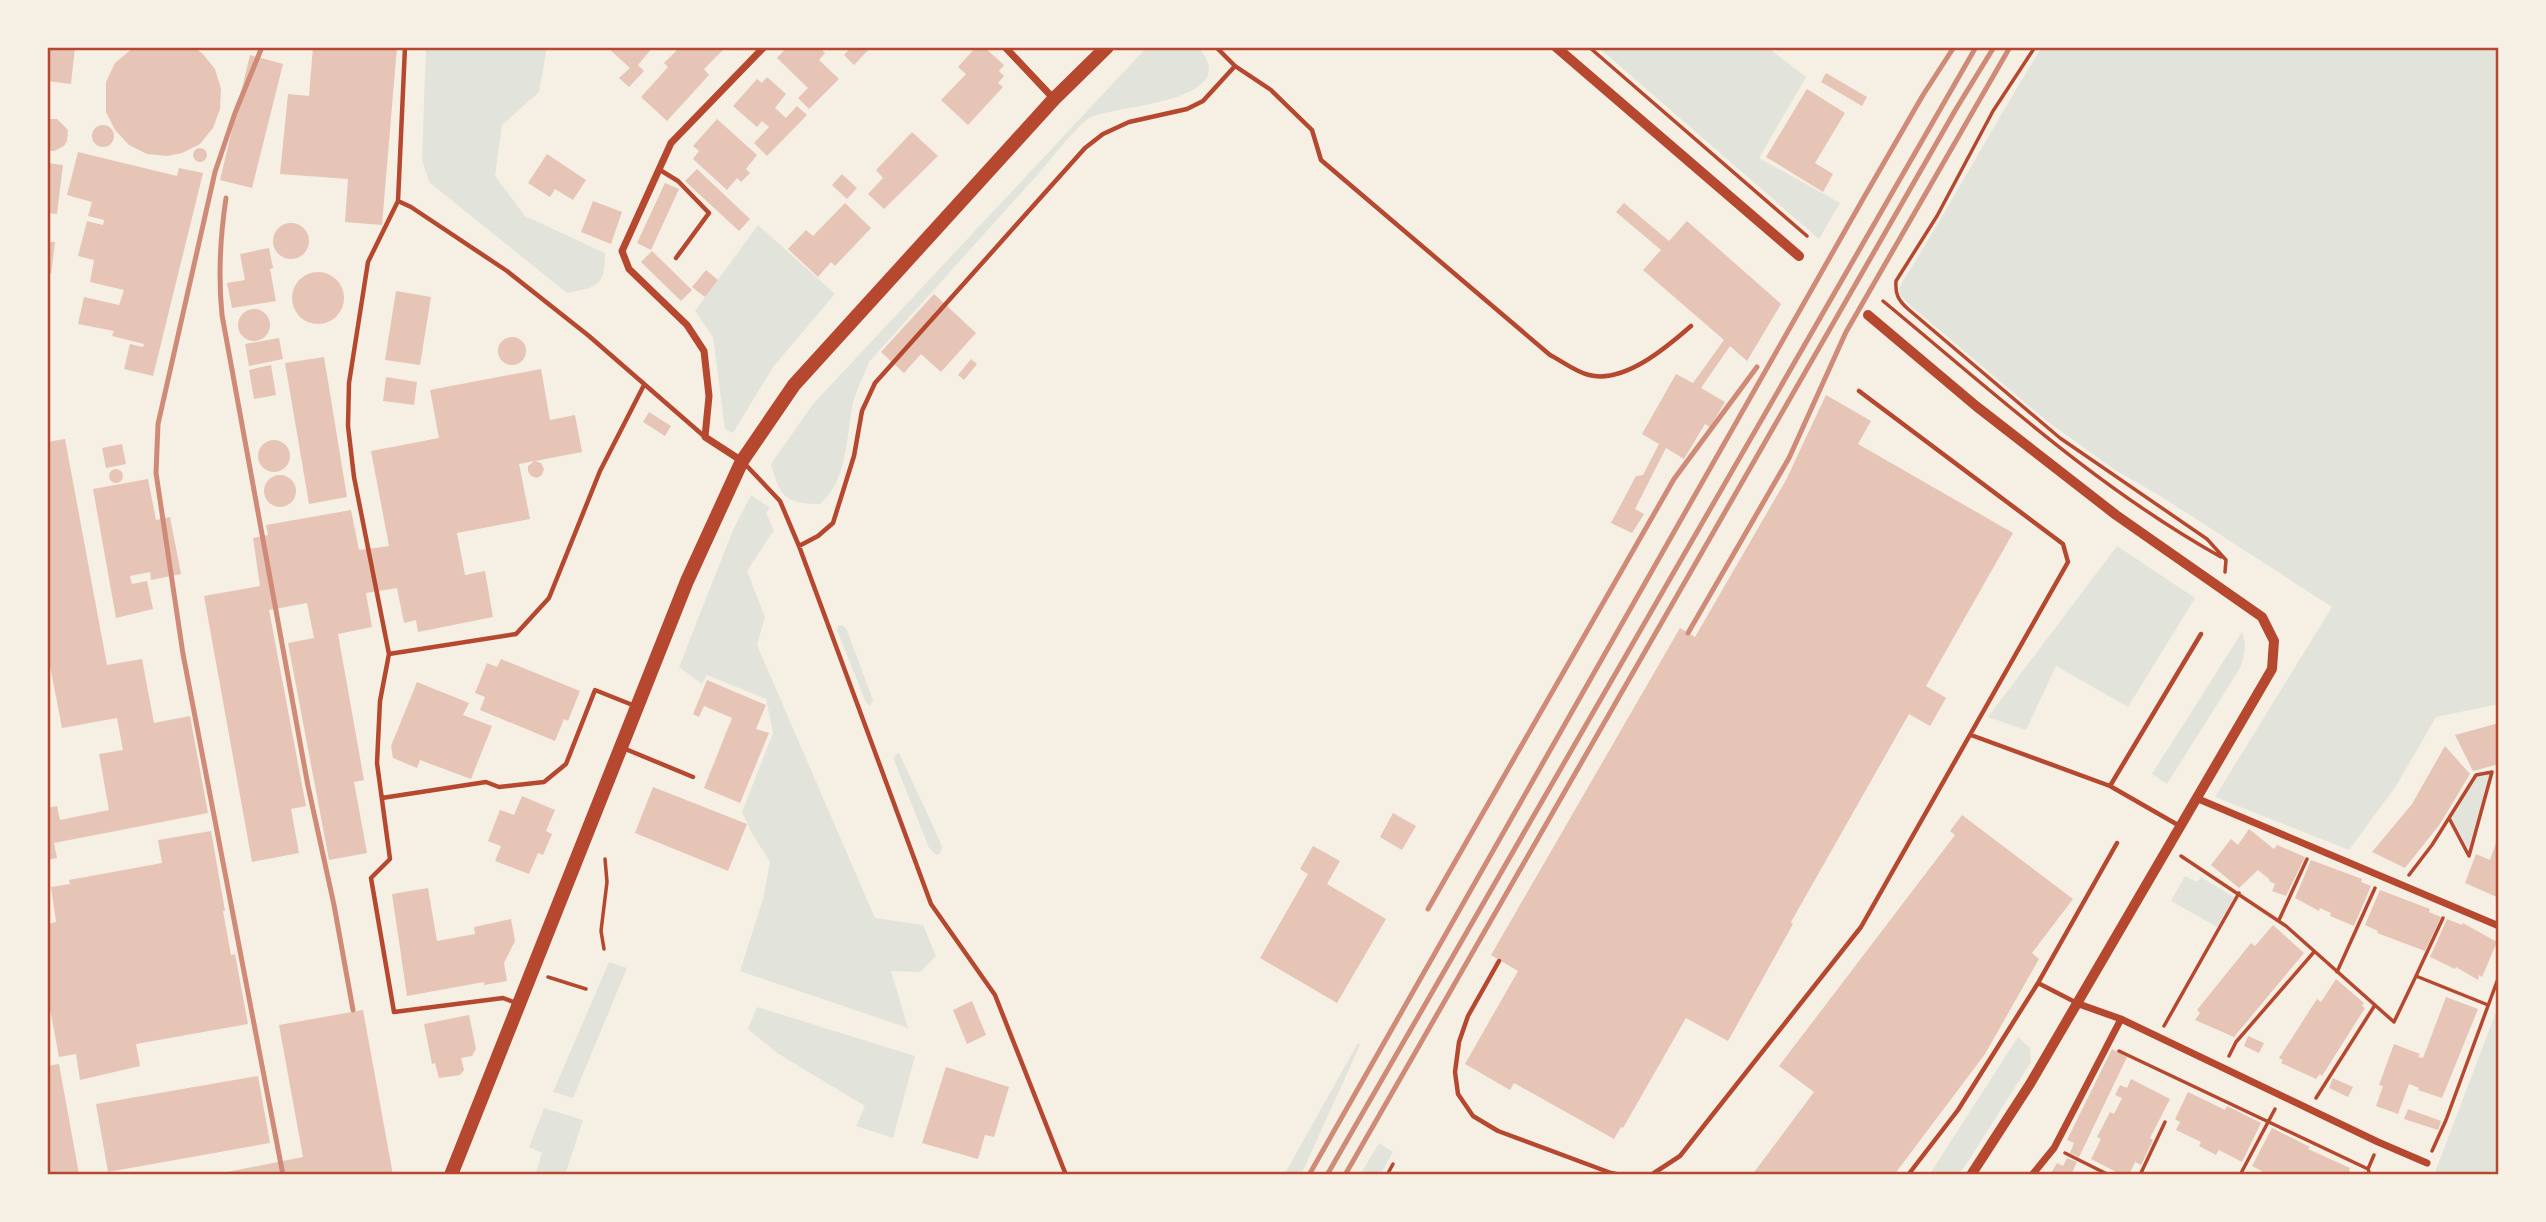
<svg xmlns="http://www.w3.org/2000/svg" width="2546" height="1222" viewBox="0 0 2546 1222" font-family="Ubuntu,sans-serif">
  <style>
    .green { fill: #e2e4dc }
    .building { fill: #e6c5b7 }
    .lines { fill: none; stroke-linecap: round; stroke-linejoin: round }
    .path { stroke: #b5482f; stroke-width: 3.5 }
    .service { stroke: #b5482f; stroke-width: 4.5 }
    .minor { stroke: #b5482f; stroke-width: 7 }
    .tertiary { stroke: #b5482f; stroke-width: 10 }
    .primary { stroke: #b5482f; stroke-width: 14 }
    .rail { stroke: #cf8b77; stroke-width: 5 }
    .neatline { fill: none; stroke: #b5482f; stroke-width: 2.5 }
  </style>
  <rect width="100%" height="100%" fill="#f6efe4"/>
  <path class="green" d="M426 47H547L539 92 502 125 495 176 525 216 605 253C605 287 597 287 567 293L429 182 422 160Z
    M1147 47H1198C1247 102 1117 105 1091 117 1080 122 1050 160 1040 172 983 235 926 299 869 362 864 375 857 389 853 403 846 437 848 480 820 504 784 504 780 496 771 464L813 404Z
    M1598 47H1767L1806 77 1759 158 1840 203 1819 239Z
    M2042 47H2499V704L2436 717 2396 786 2349 850 2215 797 2332 607 2162 497 2115 470 2047 421 1911 306 1901 296 1899 289 1903 281C1951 204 1994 124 2042 47Z
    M758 225 835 294 773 367 733 433 725 429 713 337 695 311Z
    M751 495 770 508 766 513 774 530 747 571 765 617 757 645 875 918 923 925 936 956 920 972 891 971 908 1028 740 971 763 899 770 862 751 832 742 812 773 733 766 699 707 675 702 684 679 667 733 530Z
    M2117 546 2195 598 2128 707 2056 666 2026 730 1988 717Z
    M842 625 847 630 873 700 870 706 866 703 837 630 838 626Z
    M2242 632C2247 645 2245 654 2240 668L2167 784 2152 774Z
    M899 753 939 839 942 848 939 854 936 855 929 848 894 760 895 755Z
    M2492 772 2471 847 2465 848 2449 818 2476 775Z
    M2185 876 2197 882 2201 877 2234 897 2217 927 2171 901Z
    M609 962 627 968 573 1098 553 1092Z
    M2499 1004V1175H2434Z
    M757 1007 915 1056 893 1138 856 1126 865 1106 777 1053 748 1029Z
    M2018 1037 2030 1048 2031 1062 1967 1163 1958 1175H1929Z
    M1358 1043 1360 1045 1301 1175H1284Z
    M544 1108 583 1120 565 1175H535L542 1153 529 1147Z
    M1379 1143 1393 1152 1380 1175H1360Z"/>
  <path class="building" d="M47 47H75L71 84 47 81Z
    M134 47H193L202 53 215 69 221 89 220 109 213 128 200 144 182 153 167 156 147 154 129 145 115 130 106 112V82L115 63Z
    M313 47H397L382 225 345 222 348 179 280 174 288 94 309 96Z
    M607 47H653L638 65 644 71 629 87 619 78 630 68Z
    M680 47H726L704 69 709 75 667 121 641 97 668 67 664 63Z
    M787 47H819L825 53 819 60 839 79 809 109 798 98 808 88 777 58Z
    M851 47H871L854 65 844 55Z
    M976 47H984L1004 65 999 71 1004 76 998 83 1003 87 968 125 941 100 966 74 958 67Z
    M250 55 283 64 252 188 220 180Z
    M1826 73 1867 97 1862 106 1821 82Z
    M767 77 786 94 775 108 786 118 797 106 807 115 767 156 754 143 769 127 762 121 757 127 733 106 757 79 762 83Z
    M1807 89 1845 113 1815 163 1833 174 1823 192 1766 157Z
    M47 119H57L68 130 67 141 64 146 54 151H47Z
    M717 119 757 155 746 169 750 173 741 182 737 178 727 190 693 159 699 151 693 146Z
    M92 136a11 11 0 1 1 22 0a11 11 0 1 1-22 0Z
    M912 132 938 156 884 209 868 194 883 178 876 170Z
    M193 155a7 7 0 1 1 14 0a7 7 0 1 1-14 0Z
    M78 152 177 176 179 168 203 173 153 376 124 369 130 344 143 347 144 344 112 336 114 331 78 324 84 297 119 305 124 290 90 282 94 260 78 256 87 221 103 225 104 220 88 216 92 202 67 195Z
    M547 154 586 180 573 200 555 189 550 197 528 183Z
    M47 163 63 165 57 214 47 213Z
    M697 169 750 219 739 231 685 181Z
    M842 174 857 188 847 199 832 185Z
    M665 183 679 189 651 250 637 243Z
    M593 201 622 212 611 244 581 232Z
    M845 203 871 228 835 266 831 262 818 277 788 249 806 230 813 236Z
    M1624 203 1669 241 1687 221 1781 304 1747 361 1730 346 1701 388 1725 402 1710 427 1705 424 1684 459 1666 448 1635 509 1644 514 1632 533 1611 523 1636 476 1643 475 1659 444 1642 434 1676 374 1693 383 1724 340 1643 270 1661 250 1616 212Z
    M273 241a18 18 0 1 1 36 0a18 18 0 1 1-36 0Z
    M47 242H55L51 274 47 273Z
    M269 248 273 268 270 269 276 301 232 308 227 283 245 280 240 254Z
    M652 251 692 290 681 301 641 262Z
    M706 270 718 280 705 297 692 287Z
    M292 298a26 26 0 1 1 52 0a26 26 0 1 1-52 0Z
    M396 291 431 297 420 365 385 360Z
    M934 294 976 333 941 372 921 354 904 373 881 352Z
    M238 325a16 16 0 1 1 32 0a16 16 0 1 1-32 0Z
    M498 351a14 14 0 1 1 28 0a14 14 0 1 1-28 0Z
    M279 338 283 359 249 366 245 344Z
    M324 357 347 497 309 504 285 363Z
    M971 359 977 364 964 380 958 375Z
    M271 365 276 395 254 399 249 370Z
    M541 369 550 420 575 415 582 452 535 461 541 463 544 469 542 475 537 478 531 476 528 471V466L534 461 519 464 530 519 457 533 465 575 485 571 493 617 418 632 416 620 404 623 397 588 366 593 372 627 338 634 364 780 354 782 367 853 329 860 288 643 314 638 307 603 269 610 306 806 291 809 299 853 252 862 204 596 260 586 253 538 268 535 266 525 351 510 359 550 389 546 371 451 439 438 430 390Z
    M386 377 417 382 414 405 383 401Z
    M1826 395 1871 421 1858 444 2013 533 1926 686 1946 698 1930 726 1909 714 1791 922 1793 924 1728 1041 1686 1018 1623 1128 1621 1127 1614 1139 1514 1083 1510 1090 1465 1064 1518 971 1491 955 1680 628 1695 637 1786 480Z
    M649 412 671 426 665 436 643 422Z
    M65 439 107 665 142 659 154 723 190 716 208 813 54 843 57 858 47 860V808L57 806 60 820 109 810 99 754 123 750 117 718 62 728 47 650V442Z
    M258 456a16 16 0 1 1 32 0a16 16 0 1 1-32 0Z
    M122 444 126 464 106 468 102 448Z
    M109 476a7 7 0 1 1 14 0a7 7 0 1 1-14 0Z
    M264 491a16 16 0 1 1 32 0a16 16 0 1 1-32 0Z
    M148 479 156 520 170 517 181 574 151 580 150 572 130 576 132 584 147 581 153 609 116 618 93 489Z
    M501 659 580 691 568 721 564 719 555 741 480 710 485 697 475 693 487 663 497 667Z
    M707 680 766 705 756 729 769 733 740 803 704 788 732 718 704 706 699 717 693 714Z
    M417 682 469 703 463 715 492 726 471 779 420 760 417 768 393 758 391 746Z
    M2499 723V764L2473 771 2455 735Z
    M2445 746 2470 774 2440 824 2405 868 2372 852 2412 804Z
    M653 787 747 824 728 871 635 833Z
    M522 796 555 810 546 831 552 834 543 855 538 853 529 874 495 861 501 846 488 841 500 810 514 815Z
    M1393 813 1416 826 1402 850 1380 837Z
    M1962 815 2073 899 2032 953 2039 959 1985 1054 1894 1175H1752L1814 1092 1779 1066 1955 835 1950 831Z
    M2249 829 2274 849 2277 845 2305 857 2286 896 2272 891 2275 884 2269 881 2270 880 2258 870 2239 888 2211 865 2231 839 2238 845Z
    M211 831 225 911H223L231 955 235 954 248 1024 136 1044 140 1066 80 1080 76 1054 59 1057 47 993V924L56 922 51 887 70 884 69 880 162 863 158 840Z
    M2499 834V898L2465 883 2476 854 2490 860Z
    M1313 846 1340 861 1327 884 1386 919 1337 1003 1260 958 1308 874 1300 869Z
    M2311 860 2362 879 2361 882 2371 886 2354 926 2330 916 2331 913 2320 908 2319 911 2295 898Z
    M428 888 437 941 475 934 474 927 511 919 515 941 504 963 507 981 484 985V982L407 996 392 894Z
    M2380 890 2430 909 2429 912 2441 917 2425 951 2377 933 2378 931 2365 925Z
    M2447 919 2462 925 2463 923 2497 942 2482 977 2479 975 2478 980 2456 967 2455 969 2430 957Z
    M2273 925 2304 953 2234 1037 2195 1020 2200 1013 2197 1010 2251 943 2255 946Z
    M2336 979 2364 1003 2362 1006 2365 1008 2322 1076 2320 1074 2316 1079 2281 1063 2283 1060 2279 1058 2317 999 2321 1002Z
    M2446 997 2478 1009 2442 1098 2418 1090 2419 1088 2409 1084 2398 1114 2376 1106 2383 1086 2379 1085 2394 1044 2420 1054 2418 1057 2423 1058Z
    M972 1001 986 1035 967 1044 953 1010Z
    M363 1010 393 1175H212L303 1157 279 1025Z
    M469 1015 476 1049 472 1056 461 1058 464 1070 460 1075 439 1078 435 1063 432 1064 424 1024Z
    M2248 1036 2264 1043 2259 1053 2244 1046Z
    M2112 1049 2127 1057 2079 1157 2070 1153 2074 1143 2067 1140Z
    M59 1064 79 1174 77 1175H47V1066Z
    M946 1067 1009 1087 994 1137 985 1135 978 1159 922 1143Z
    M258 1076 270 1143 108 1172 96 1104Z
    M2333 1078 2353 1087 2348 1097 2329 1088Z
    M2131 1079 2170 1099 2150 1138 2153 1140 2141 1165 2135 1162 2129 1175H2122L2091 1159 2101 1139 2097 1137 2110 1112 2114 1114 2122 1098 2115 1095 2120 1085 2127 1088Z
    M2188 1092 2225 1110 2227 1106 2261 1123 2242 1162 2219 1150 2216 1155 2199 1146 2201 1142 2176 1130 2180 1122 2175 1119Z
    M2408 1109 2441 1121 2438 1130 2404 1119Z
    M2272 1128 2310 1147 2308 1149 2350 1168 2349 1171 2357 1175H2269L2252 1166Z
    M2067 1158 2077 1162 2071 1175H2050L2057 1163 2063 1166Z"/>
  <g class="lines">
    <path class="path" d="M1589 47 1807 236
      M2035 47 1993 111 1937 216 1896 281C1895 294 1898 300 1908 309L2060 438 2207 539 2226 560 2225 572
      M1883 301C1992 391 2097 488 2221 557
      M2181 856 2286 926 2394 1022 2416 976 2488 1005
      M2409 875 2432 845 2476 775 2492 772 2469 856 2449 818
      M2279 920 2307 859
      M604 949 601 931 607 882 605 859
      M2337 972 2375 888
      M2416 976 2443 918
      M548 977 586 989
      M2164 1026 2239 893
      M2119 1051 2368 1169 2370 1175
      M2229 1056 2236 1042 2314 952
      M2316 1098 2375 1005
      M2432 1151 2446 1120 2499 976
      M2065 1153 2109 1175
      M2368 1169 2374 1155
      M1387 1175 1393 1164
      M2140 1175 2165 1122
      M2240 1175 2275 1109"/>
    <path class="service" d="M405 47 398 201 368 262 349 383 348 426 354 477 389 654 380 701 377 763 390 859 371 878 394 1012 503 998 516 1003
      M1216 47 1235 66 1271 90 1312 130 1321 160 1550 355C1562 361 1576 372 1589 375 1624 384 1667 347 1691 326
      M660 170 678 181 709 213 676 258
      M398 201 411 207 507 271 589 336 705 437
      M745 464 780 501 799 546 931 904 995 995 1066 1175
      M799 546 818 536 833 523 854 456 862 411 875 383 1085 148 1103 134 1129 122 1187 109 1203 101 1235 66
      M389 654 516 634 549 598 600 471 644 385
      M1971 735 2110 786 2178 825
      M623 748 693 777
      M2110 786 2201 634
      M382 798 486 782 499 787 544 782 566 764 595 690 635 706
      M1499 961 1468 1016 1459 1042 1455 1072 1458 1094 1473 1116 1498 1131 1611 1173 1621 1175
      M2075 1002 2038 983 2117 843
      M1651 1175 1680 1156 1861 927 2068 562 2063 544 1859 391
      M1908 1175 1958 1110 2038 983"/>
    <path class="minor" d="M1005 47 1054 99
      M742 461 705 437 709 396 704 351 687 325 629 269 622 251 671 143 764 47
      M2196 798 2499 926
      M2076 1003 2121 1019 2378 1142 2427 1163
      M2032 1175 2054 1148 2121 1019"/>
    <path class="tertiary" d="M1556 47 1799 256
      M1868 315 1976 406 2116 515 2262 617 2274 641 2272 669 2030 1084 1971 1175"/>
    <path class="primary" d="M451 1175 687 581 742 461 794 385 1054 99 1107 47"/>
    <path class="rail" d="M262 47 235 113 215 172 158 424 156 473 183 654 283 1175
      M226 198C220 238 218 275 222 315L308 786 334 905 353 1010
      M1688 633 1789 458 1846 332 2010 47
      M1428 909 1674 479 1757 367
      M1309 1175 1863 199 1923 95 1954 47
      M1327 1175 1976 47
      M1345 1175 1956 109 1994 47"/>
  </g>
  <rect width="2546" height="1222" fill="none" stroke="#f6efe4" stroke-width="98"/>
  <rect x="49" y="49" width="2448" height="1124" class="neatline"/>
</svg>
